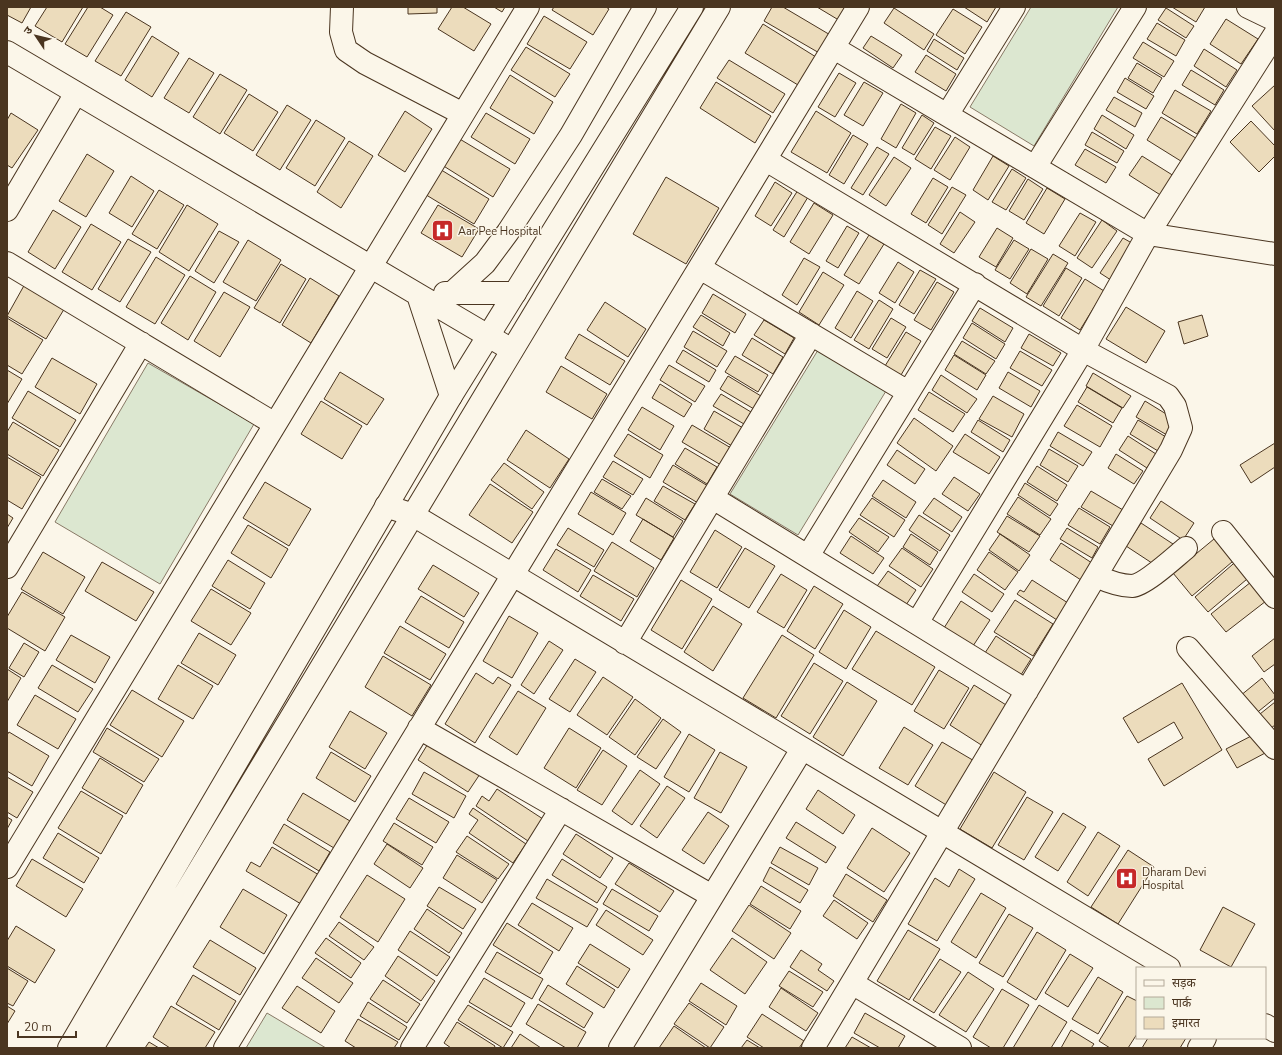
<svg xmlns="http://www.w3.org/2000/svg" width="1282" height="1055" viewBox="0 0 1282 1055" font-family="'Nunito Sans','Noto Sans Devanagari',sans-serif">
  <style>
    .green { fill: #dce7d0; stroke: #887966 }
    .building { fill: #ecdcbc; stroke: #4a3520 }
    .lines { fill: none; stroke-linecap: round; stroke-linejoin: round }
    .minor-casing { stroke: #4a3520; stroke-width: 24 }
    .major-casing { stroke: #4a3520; stroke-width: 24 }
    .minor { stroke: #fbf6e9; stroke-width: 22 }
    .major { stroke: #fbf6e9; stroke-width: 22 }
    .labels { text-anchor: middle; stroke-width: 3; stroke-linejoin: round; paint-order: stroke }
    .poi-label { font-size: 11px; fill: #4a3520; stroke: #fbf6e9; text-anchor: start }
  </style>
  <rect width="100%" height="100%" fill="#fbf6e9"/>
  <path class="green" d="M1031 7H1118L1034 146 970 107Z
    M818 350 886 391 798 535 730 494Z
    M148 363 254 424 160 584 55 522Z
    M267 1013 326 1048H246Z"/>
  <path class="building" d="M7 7H31L22 23 7 15Z
    M47 7H83L62 42 35 26Z
    M88 7H100L113 15 87 57 65 44Z
    M408 7H437V13L408 14Z
    M452 7H463L491 24 474 51 438 29Z
    M494 7H505L502 12Z
    M554 7H606L609 9 593 35 552 10Z
    M772 7H783L832 36 821 54 764 21Z
    M817 7H852L842 22Z
    M964 7H996L987 22Z
    M1172 7H1205L1196 22Z
    M894 8 934 34 924 50 884 23Z
    M1166 8 1194 26 1186 38 1158 20Z
    M953 9 982 27 965 54 936 35Z
    M126 12 151 27 121 76 95 61Z
    M544 16 587 42 570 69 527 44Z
    M1226 19 1258 39 1241 64 1210 44Z
    M1157 23 1185 40 1176 56 1147 39Z
    M763 24 816 57 798 85 745 53Z
    M152 36 179 53 152 97 125 80Z
    M871 36 902 55 893 68 863 48Z
    M934 39 964 58 957 70 927 51Z
    M1143 42 1174 61 1164 77 1133 58Z
    M526 47 570 74 555 97 511 70Z
    M1204 49 1237 70 1226 87 1194 66Z
    M926 55 956 74 946 91 915 72Z
    M189 58 214 73 189 113 164 98Z
    M729 60 785 94 773 113 717 78Z
    M1137 63 1162 78 1153 93 1128 78Z
    M1191 70 1224 90 1215 105 1182 85Z
    M839 73 856 83 835 117 818 107Z
    M220 74 247 90 220 134 193 117Z
    M510 75 553 102 534 134 490 108Z
    M1125 78 1154 96 1146 109 1117 92Z
    M716 82 771 116 755 143 700 108Z
    M864 82 883 93 863 126 844 115Z
    M1275 85V131L1252 106Z
    M1175 90 1211 111 1197 134 1162 113Z
    M249 94 278 112 253 151 224 133Z
    M1114 97 1142 113 1135 127 1106 110Z
    M901 104 916 113 896 148 881 139Z
    M287 105 311 120 280 170 256 155Z
    M405 111 432 129 405 172 378 155Z
    M816 111 851 133 827 173 791 152Z
    M11 113 38 130 12 168 7 165V120Z
    M486 113 530 139 515 164 471 137Z
    M922 115 934 123 914 155 902 148Z
    M1102 115 1134 135 1126 149 1094 129Z
    M1161 117 1199 140 1184 163 1147 140Z
    M316 120 345 138 315 186 286 168Z
    M1251 121 1275 146V156L1259 172 1230 142Z
    M935 127 951 136 931 169 915 159Z
    M1092 132 1124 151 1117 163 1085 145Z
    M853 135 868 144 844 184 829 175Z
    M955 137 970 147 950 180 934 170Z
    M458 138 510 169 493 197 442 165Z
    M349 141 373 156 341 208 317 192Z
    M877 147 889 154 863 195 851 188Z
    M1085 149 1116 167 1106 183 1075 165Z
    M87 154 114 171 86 217 59 201Z
    M993 156 1009 166 988 200 973 190Z
    M1142 156 1174 176 1162 196 1129 175Z
    M894 157 911 168 886 206 869 195Z
    M438 168 489 199 474 224 423 193Z
    M1012 169 1026 178 1006 210 992 202Z
    M131 176 154 191 132 227 109 213Z
    M666 177 719 208 686 264 633 234Z
    M933 178 948 187 926 223 911 214Z
    M1028 179 1043 189 1024 220 1009 211Z
    M775 182 792 193 771 226 755 216Z
    M952 187 966 195 942 234 928 225Z
    M1047 188 1065 199 1044 234 1026 223Z
    M159 190 184 205 157 249 132 234Z
    M798 190 808 197 784 237 773 230Z
    M814 203 833 215 809 254 790 242Z
    M187 205 218 224 189 271 159 252Z
    M438 205 479 229 462 257 421 233Z
    M53 210 81 227 55 269 28 252Z
    M960 212 975 222 954 253 940 244Z
    M1080 213 1096 222 1075 256 1059 246Z
    M1102 220 1117 231 1092 268 1077 258Z
    M91 224 121 242 92 290 62 272Z
    M847 226 859 233 838 268 826 261Z
    M997 228 1013 238 996 267 979 257Z
    M219 231 239 242 214 283 195 271Z
    M869 235 884 244 859 284 844 275Z
    M1123 238 1137 246 1114 282 1100 273Z
    M128 239 151 252 120 302 98 289Z
    M248 240 281 260 256 301 223 282Z
    M1014 240 1029 249 1010 279 995 270Z
    M1031 249 1048 259 1027 294 1010 283Z
    M1053 254 1068 263 1041 306 1026 297Z
    M156 257 185 275 155 324 126 307Z
    M804 258 820 267 797 305 782 295Z
    M898 262 914 272 895 303 879 293Z
    M281 264 306 279 280 323 254 308Z
    M1066 268 1082 278 1059 316 1043 306Z
    M920 270 936 279 914 314 899 305Z
    M823 272 844 285 819 325 799 312Z
    M190 276 216 292 188 340 161 323Z
    M310 278 339 296 311 343 282 325Z
    M1085 279 1104 291 1080 330 1061 318Z
    M26 282 66 306 46 339 7 316Z
    M937 282 954 292 931 330 914 320Z
    M857 291 873 301 851 338 835 328Z
    M224 292 250 307 220 357 194 341Z
    M713 294 746 314 735 333 702 313Z
    M879 300 893 309 869 349 854 340Z
    M605 302 646 329 628 357 587 330Z
    M1126 307 1165 331 1146 363 1106 339Z
    M980 308 1013 328 1005 342 972 321Z
    M701 315 730 333 723 346 693 327Z
    M1202 315 1208 336 1184 344 1178 322Z
    M7 318 43 340 22 374 7 365Z
    M891 318 906 327 887 358 872 349Z
    M764 320 794 338 785 354 754 335Z
    M972 323 1005 344 996 359 963 338Z
    M693 331 727 351 717 367 684 347Z
    M906 332 921 341 901 375 885 366Z
    M579 334 625 361 610 385 565 358Z
    M1029 334 1061 353 1053 366 1021 348Z
    M752 338 783 357 773 374 742 355Z
    M962 341 995 361 986 374 954 354Z
    M683 350 716 370 709 382 676 362Z
    M1020 351 1052 370 1042 386 1010 368Z
    M954 355 986 375 977 390 945 370Z
    M735 356 768 375 758 392 725 372Z
    M52 358 97 384 80 414 35 387Z
    M669 365 705 386 695 402 660 380Z
    M561 366 607 394 592 419 546 392Z
    M7 370 22 379 7 404Z
    M340 372 384 399 367 425 324 399Z
    M1008 372 1040 391 1031 407 999 388Z
    M1093 373 1131 396 1123 408 1086 386Z
    M941 375 977 399 967 413 932 390Z
    M728 376 761 396 754 409 720 389Z
    M660 384 692 404 684 417 652 398Z
    M1087 387 1122 408 1113 423 1078 402Z
    M28 391 76 420 60 447 12 418Z
    M929 392 965 414 953 432 918 410Z
    M721 394 751 412 744 424 713 406Z
    M993 396 1024 414 1012 437 979 419Z
    M321 401 362 426 342 459 301 434Z
    M1145 401 1176 420 1167 435 1136 417Z
    M1077 405 1112 426 1100 447 1064 426Z
    M642 407 674 426 660 450 628 430Z
    M714 411 743 428 732 446 704 429Z
    M914 418 953 446 936 471 897 443Z
    M978 420 1010 440 1003 452 971 432Z
    M1138 420 1166 437 1158 451 1130 434Z
    M13 422 59 450 43 476 7 454V432Z
    M692 425 731 448 721 465 682 442Z
    M526 430 569 459 550 488 507 460Z
    M1058 432 1092 452 1083 466 1050 446Z
    M628 434 663 455 650 478 614 456Z
    M965 434 1000 457 989 474 953 452Z
    M1128 436 1156 454 1147 468 1119 450Z
    M1275 443V467L1251 483 1240 465Z
    M685 448 717 467 707 484 675 464Z
    M1049 449 1078 466 1068 482 1040 465Z
    M897 450 925 469 915 484 887 465Z
    M1116 454 1143 471 1134 484 1108 468Z
    M7 457 41 477 22 509 7 500Z
    M613 461 643 479 633 495 603 477Z
    M504 463 544 492 532 509 491 480Z
    M673 465 708 486 698 503 663 482Z
    M1037 466 1067 485 1057 501 1027 482Z
    M954 477 980 494 968 511 942 494Z
    M602 479 631 496 622 509 594 492Z
    M883 480 916 502 906 518 872 496Z
    M265 482 311 509 289 546 243 518Z
    M1025 483 1058 504 1050 516 1018 495Z
    M490 484 533 512 512 543 469 515Z
    M663 486 695 504 685 520 654 501Z
    M1091 491 1123 510 1113 526 1081 507Z
    M591 492 626 513 613 535 578 514Z
    M1018 497 1051 519 1040 535 1007 514Z
    M646 498 683 521 673 537 636 515Z
    M872 498 905 520 894 537 860 515Z
    M934 498 962 517 952 532 923 513Z
    M1161 501 1194 523 1183 540 1150 518Z
    M1079 508 1110 527 1100 544 1068 525Z
    M7 514 13 518 7 528Z
    M919 515 950 535 940 551 909 530Z
    M1007 516 1040 536 1029 552 997 532Z
    M859 518 889 537 878 552 849 532Z
    M643 519 674 538 661 560 630 541Z
    M1141 523 1173 544 1158 567 1126 546Z
    M248 525 288 549 271 578 231 553Z
    M568 528 604 550 594 567 557 545Z
    M1067 528 1098 547 1092 558 1060 539Z
    M715 530 742 547 717 588 690 572Z
    M911 534 938 552 930 565 903 547Z
    M1000 534 1030 555 1019 571 989 550Z
    M1220 534 1239 556 1192 596 1173 573Z
    M851 536 884 558 873 574 840 553Z
    M612 542 654 568 637 597 594 571Z
    M1061 543 1092 563 1081 580 1050 560Z
    M745 548 775 566 749 608 719 590Z
    M902 548 933 569 921 587 889 566Z
    M556 549 591 570 578 592 543 570Z
    M43 552 85 577 63 614 21 589Z
    M989 552 1018 572 1005 590 977 570Z
    M1240 558 1253 574 1208 612 1195 597Z
    M228 560 265 583 250 609 212 586Z
    M102 562 154 592 136 621 85 591Z
    M433 565 479 593 464 617 418 589Z
    M888 571 916 590 904 608 875 589Z
    M781 574 807 590 784 628 757 612Z
    M974 574 1004 594 992 612 962 592Z
    M593 575 634 599 621 621 580 596Z
    M681 580 712 599 682 649 651 630Z
    M1032 580 1068 603 1057 620 1017 594 1020 590 1024 592Z
    M1251 582 1266 601 1226 632 1211 614Z
    M814 586 843 604 815 649 787 631Z
    M211 589 251 613 231 645 191 621Z
    M22 592 65 617 45 651 7 628V617Z
    M421 596 464 622 449 648 405 622Z
    M1015 600 1053 624 1033 656 994 632Z
    M961 601 990 620 973 646 944 628Z
    M713 606 742 624 713 671 684 652Z
    M844 610 871 627 846 669 819 652Z
    M509 616 538 633 512 678 483 661Z
    M400 626 446 654 430 680 384 653Z
    M876 631 935 667 912 705 852 669Z
    M199 633 236 655 218 685 181 663Z
    M71 635 110 657 95 683 56 660Z
    M782 635 814 655 776 718 743 698Z
    M996 636 1031 659 1019 678 983 656Z
    M1275 638V664L1264 672 1252 656Z
    M549 641 563 650 534 694 521 685Z
    M24 643 39 652 24 677 9 668Z
    M383 656 431 685 412 716 365 687Z
    M575 659 596 672 570 712 549 699Z
    M814 663 843 681 810 734 781 716Z
    M52 665 93 689 78 712 38 688Z
    M178 665 213 686 193 719 158 699Z
    M7 669 21 678 7 702Z
    M939 670 969 688 944 729 914 711Z
    M476 673 493 684 498 677 511 685 475 743 445 724Z
    M603 677 633 697 607 735 577 715Z
    M1262 678 1275 695V698L1254 715 1240 696Z
    M847 682 877 701 843 756 813 737Z
    M1182 683 1222 750 1164 786 1148 759 1183 738 1174 722 1138 743 1123 718Z
    M974 685 1011 708 986 748 950 725Z
    M132 690 184 721 162 757 110 725Z
    M518 691 546 708 517 755 489 737Z
    M35 695 76 719 58 749 17 725Z
    M635 699 661 718 635 755 609 737Z
    M1275 702V725L1266 732 1255 718Z
    M350 711 387 733 365 769 329 747Z
    M663 719 681 732 656 769 637 757Z
    M904 727 933 745 908 785 879 768Z
    M107 728 159 759 144 782 93 752Z
    M569 728 601 748 576 788 544 768Z
    M9 732 49 756 32 786 7 771V735Z
    M1257 733 1267 752 1237 768 1226 749Z
    M689 734 715 750 689 792 664 777Z
    M429 742 480 774 468 792 418 760Z
    M942 742 976 762 948 806 915 786Z
    M603 750 627 766 602 805 577 790Z
    M331 752 371 776 355 802 316 778Z
    M720 752 747 767 721 813 694 798Z
    M100 758 143 785 126 814 82 788Z
    M640 770 660 784 632 825 612 811Z
    M424 772 466 796 454 818 412 794Z
    M994 772 1026 792 992 848 960 829Z
    M7 777 33 792 17 818 7 812Z
    M667 786 685 798 657 838 640 826Z
    M497 789 543 819 528 841 476 806 482 796 489 801Z
    M818 790 855 815 843 834 806 809Z
    M81 791 123 816 101 854 58 828Z
    M303 793 350 821 334 848 287 820Z
    M1027 797 1053 812 1024 860 998 845Z
    M409 798 449 822 436 843 396 819Z
    M473 808 526 844 513 863 469 833 478 820 469 814Z
    M708 812 729 826 704 864 682 850Z
    M1063 813 1086 827 1058 871 1035 857Z
    M7 817 12 820 7 829Z
    M796 822 836 847 826 863 786 838Z
    M394 823 433 847 422 865 383 841Z
    M284 824 330 852 319 871 273 843Z
    M872 828 910 853 884 892 847 868Z
    M1098 832 1120 846 1088 896 1067 882Z
    M58 833 99 858 84 883 43 858Z
    M576 834 613 858 600 878 563 854Z
    M467 836 509 864 498 879 456 852Z
    M387 844 423 868 410 888 374 864Z
    M272 847 319 875 301 904 246 871 251 862 260 867Z
    M780 847 818 868 809 885 771 863Z
    M1128 850 1154 867 1118 924 1091 907Z
    M457 855 497 880 482 903 443 878Z
    M32 859 83 889 66 917 16 886Z
    M562 859 607 887 597 903 552 875Z
    M629 863 674 891 660 912 615 884Z
    M770 867 808 890 800 903 763 881Z
    M959 869 975 879 937 941 908 924 935 878 949 887Z
    M846 874 887 900 873 922 833 896Z
    M367 875 405 899 378 942 340 917Z
    M547 879 598 909 587 927 536 898Z
    M761 886 801 911 790 929 750 904Z
    M439 887 476 909 463 929 427 906Z
    M243 889 287 915 264 954 220 927Z
    M612 889 658 916 649 931 603 904Z
    M981 893 1006 908 976 958 951 942Z
    M834 900 868 923 857 939 823 916Z
    M532 903 573 928 559 951 518 925Z
    M749 905 791 933 774 959 732 931Z
    M1223 907 1255 924 1231 967 1200 950Z
    M427 909 462 933 449 953 414 929Z
    M606 910 653 940 643 955 596 925Z
    M1009 914 1033 928 1003 977 979 963Z
    M339 922 374 947 364 960 329 936Z
    M507 923 553 952 540 974 493 945Z
    M16 926 55 950 35 983 7 966V941Z
    M908 930 940 949 909 1000 877 981Z
    M410 931 450 957 437 976 398 950Z
    M1037 932 1066 950 1036 1000 1007 982Z
    M326 938 361 963 351 978 315 953Z
    M732 938 767 962 745 994 710 970Z
    M210 940 256 968 240 995 193 967Z
    M590 944 630 969 618 988 578 963Z
    M801 950 822 964 818 970 834 981 827 991 790 967Z
    M497 952 543 979 532 999 485 972Z
    M1070 954 1093 968 1068 1007 1045 993Z
    M398 956 435 981 421 1001 385 976Z
    M316 958 353 983 339 1003 302 978Z
    M940 959 961 972 934 1013 913 1000Z
    M577 966 615 990 604 1008 566 984Z
    M7 968 28 981 13 1006 7 1003Z
    M789 971 823 992 813 1007 779 986Z
    M968 972 994 989 966 1032 939 1015Z
    M193 975 236 1001 219 1030 176 1004Z
    M1098 977 1123 992 1098 1034 1072 1019Z
    M484 978 525 1003 511 1027 469 1002Z
    M383 980 420 1004 407 1023 370 999Z
    M701 983 737 1006 726 1025 689 1001Z
    M548 985 593 1013 584 1028 539 1000Z
    M297 986 335 1011 321 1033 282 1008Z
    M781 988 818 1013 806 1031 769 1007Z
    M1002 989 1029 1005 1003 1048H991L973 1037Z
    M1127 996 1137 1001V1034L1128 1048H1110L1099 1041Z
    M368 1002 407 1027 399 1040 360 1016Z
    M689 1003 724 1027 710 1048 674 1024Z
    M538 1004 586 1032 577 1048H566L526 1024Z
    M468 1005 513 1032 503 1048 458 1020Z
    M1039 1005 1067 1022 1051 1048H1013Z
    M7 1006 15 1011 7 1024Z
    M171 1006 215 1032 205 1048H170L153 1037Z
    M865 1013 905 1036 898 1048H880L854 1033Z
    M762 1014 804 1041 799 1048H764L747 1037Z
    M358 1019 398 1042 394 1048H356L345 1041Z
    M457 1022 495 1046 494 1048H451L444 1043Z
    M674 1026 706 1048H659Z
    M1071 1030 1094 1044 1091 1048H1061Z
    M520 1034 541 1048H511Z
    M852 1037 871 1048H845Z
    M1148 1038H1186L1180 1048H1142Z
    M747 1040 760 1048H741Z
    M149 1042 159 1048H145Z"/>
  <g class="lines">
    <defs>
      <path id="minor" d="M342 7 341 32 346 50 365 63 463 114
        M1248 7 1275 20
        M834 48 1148 234 1275 254
        M7 52 512 350
        M947 115 1014 7
        M766 160 1083 350 1168 396 1175 406 1181 428 1171 450 813 1048
        M1035 167 1135 7
        M7 210 76 93
        M7 263 275 424
        M700 268 908 392
        M445 293H515
        M452 293 485 263 508 232 571 135 645 7
        M418 295 451 396
        M713 498 1027 691
        M386 506 413 515 1169 968
        M1223 532 1275 597
        M808 556 975 284
        M7 567 141 343
        M1096 576C1107 581 1120 586 1132 586 1145 585 1175 557 1186 548
        M917 623 1083 350 1148 234 1275 34
        M625 643 811 334
        M1188 648 1275 748
        M419 728 712 896
        M7 867 528 7
        M852 983 960 1048
        M1265 1025 1275 1031
        M225 1048 858 7
        M412 1048 561 809
        M620 1048 802 749
        M1199 1048 1205 1038"/>
      <path id="major" d="M69 1048 451 396 692 7
        M92 1048 719 7"/>
    </defs>
    <use href="#minor" class="minor-casing"/>
    <use href="#major" class="major-casing"/>
    <use href="#minor" class="minor"/>
    <use href="#major" class="major"/>
  </g>
  <defs>
    <symbol id="hospital-square" viewBox="-11 -11 22 22"><rect x="-9" y="-9" width="18" height="18" rx="4" fill="#c62828" stroke="#fbf6e9"/><path d="M-5-5h3v3.5h4V-5h3V5h-3V1.5h-4V5h-3Z" fill="#fff"/></symbol>
  </defs>
  <g fill-rule="evenodd">
    <use href="#hospital-square" x="430" y="218" width="25" height="25"/>
    <use href="#hospital-square" x="1114" y="866" width="25" height="25"/>
  </g>
  <g class="labels">
    <g class="poi-label">
      <text x="458" y="235">Aar Pee Hospital</text>
      <text x="1142" y="876">Dharam Devi<tspan x="1142" dy="13">Hospital</tspan></text>
    </g>
  </g>
  <rect width="1282" height="1055" fill="none" stroke="#4a3520" stroke-width="16"/>
  <rect x="1136" y="967" width="130" height="72" fill="#fbf6e9" stroke="#b4a999"/>
  <rect x="1144" y="980" width="20" height="6" fill="#fbf6e9" stroke="#b4a999"/>
  <text x="1172" y="987" font-size="12" fill="#4a3520">सड़क</text>
  <rect x="1144" y="997" width="20" height="12" fill="#dce7d0" stroke="#b4a999"/>
  <text x="1172" y="1007" font-size="12" fill="#4a3520">पार्क</text>
  <rect x="1144" y="1017" width="20" height="12" fill="#ecdcbc" stroke="#b4a999"/>
  <text x="1172" y="1027" font-size="12" fill="#4a3520">इमारत</text>
  <g transform="translate(36 36) rotate(305)" stroke="#fbf6e9" stroke-width="3" paint-order="stroke">
  <path d="M0-3L7 15L0 10L-7 15Z" fill="#4a3520"/>
  <text y="-6" font-size="11" font-weight="bold" text-anchor="middle" fill="#4a3520">उ</text>
  </g>
  <path d="M18 1031v6h58v-6" fill="none" stroke="#4a3520" stroke-width="2"/>
  <text x="24" y="1031" font-size="12" fill="#4a3520" stroke="#fbf6e9" stroke-width="3" paint-order="stroke">20 m</text>
</svg>
